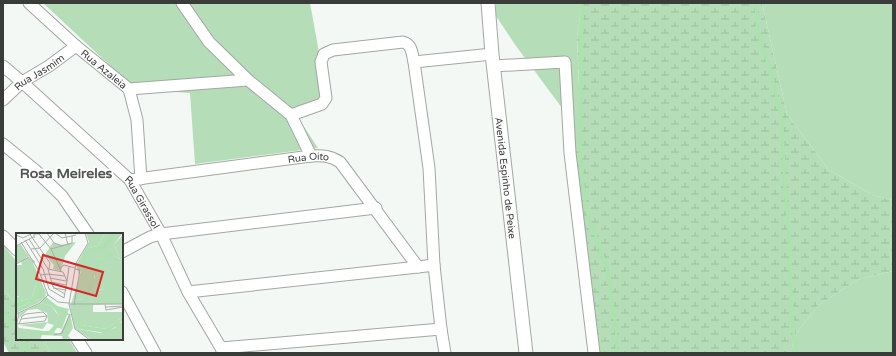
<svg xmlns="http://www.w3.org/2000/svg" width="896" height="356" viewBox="0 0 896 356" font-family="'Varela Round',sans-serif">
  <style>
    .green { fill: #b5ddb7 }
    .wetland { fill: url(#wetland-marsh) }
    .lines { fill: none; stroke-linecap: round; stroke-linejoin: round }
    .stream { stroke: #a9e4ac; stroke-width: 3 }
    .minor-casing { stroke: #a3a7a3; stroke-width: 13 }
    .tertiary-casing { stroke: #a3a7a3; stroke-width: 15 }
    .minor { stroke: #fff; stroke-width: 11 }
    .tertiary { stroke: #fff; stroke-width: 13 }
    .labels { text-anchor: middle; stroke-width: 4; stroke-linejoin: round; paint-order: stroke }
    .street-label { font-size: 10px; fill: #3a3c3a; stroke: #fff }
    .district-label { font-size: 14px; font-weight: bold; fill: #535753; stroke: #fff }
    .inset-river { fill: none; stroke: #a9e4ac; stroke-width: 2 }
    .inset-road { fill: none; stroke: #aaadaa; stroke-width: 1 }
    .view { fill: #d62828; fill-opacity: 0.15; stroke: #d62828; stroke-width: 2 }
    .inset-edge { fill: none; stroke: #3a3c3a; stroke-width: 2 }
  </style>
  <defs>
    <pattern id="wetland-marsh" width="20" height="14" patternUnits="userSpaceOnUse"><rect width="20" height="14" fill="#b5ddb7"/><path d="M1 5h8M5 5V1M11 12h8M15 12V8" fill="none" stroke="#9cbf9e"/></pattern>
  </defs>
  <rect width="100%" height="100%" fill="#f4f8f4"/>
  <path class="green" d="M43 3H310L328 102 297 116 318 148 195 164 190 93 146 90 133 87Z
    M496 3H582L577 37 579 86V141L567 143 565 112 516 46 496 16Z
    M762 3H893V200L873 195 829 170 787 114Z
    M3 245 17 262V305L3 289Z
    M893 271V353H790L797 332 819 305 857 280Z
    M41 339H69L77 353H51Z"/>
  <path class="wetland" d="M582 3H762L787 114 829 170 873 195 893 200V271L857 280 819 305 797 332 790 353H595L567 143 579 140V86L577 37Z
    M3 289 17 305V339H41L51 353H9L3 342Z"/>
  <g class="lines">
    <path class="stream" d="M582 3 580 154 585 204 590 222 597 239 607 269 616 327 617 353
      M756 3 757 27 763 50 770 68 782 121 785 189 791 253 790 267 792 315 796 353
      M3 308 17 330
      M23 339 29 353"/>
    <defs>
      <g id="minor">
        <path id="s1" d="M29 3 76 46 129 89 137 120 141 179"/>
        <path d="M182 3 209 42 248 80 291 115 311 156"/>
        <path d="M414 62 492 54"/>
        <path id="s2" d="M3 66 22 82 130 180 161 234 188 292 224 353"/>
        <path d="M493 66 565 62 570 153 594 353"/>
        <path d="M129 89 248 80"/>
        <path id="s3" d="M3 100 22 82 49 66 76 46"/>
        <path d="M291 115 322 104 326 98 321 62 324 54 333 50 403 42C412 44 412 54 414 62L429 168 434 265"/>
        <path d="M3 144 35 170 62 196 88 234"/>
        <path id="s4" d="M130 180 311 156C323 155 331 156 340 162L418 267 434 265 441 329 445 353"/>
        <path d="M3 236 17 250"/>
        <path d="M122 252 150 237 161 234 376 208"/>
        <path d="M122 292 155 353"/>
        <path d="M188 292 418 267"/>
        <path d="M77 339 86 353"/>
        <path d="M221 348 441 329"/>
      </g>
      <g id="tertiary">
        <path id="s5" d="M488 3 492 54 526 353"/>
      </g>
    </defs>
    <use href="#minor" class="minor-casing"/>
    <use href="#tertiary" class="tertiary-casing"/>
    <use href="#minor" class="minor"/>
    <use href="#tertiary" class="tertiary"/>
  </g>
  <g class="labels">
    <g class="street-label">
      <text dy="4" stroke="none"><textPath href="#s1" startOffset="100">Rua Azaleia</textPath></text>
      <text dy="4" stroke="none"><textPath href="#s3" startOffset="46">Rua Jasmim</textPath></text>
      <text dy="4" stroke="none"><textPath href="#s4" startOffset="180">Rua Oito</textPath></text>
      <text dy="4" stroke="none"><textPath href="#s5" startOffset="176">Avenida Espinho de Peixe</textPath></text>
      <text dy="4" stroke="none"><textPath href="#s2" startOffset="196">Rua Girassol</textPath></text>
    </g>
    <g class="district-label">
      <text x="66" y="178">Rosa Meireles</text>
    </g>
  </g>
  <g transform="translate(16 233)">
    <rect width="107" height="107" fill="#f4f8f4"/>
    <path d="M70 0H89L82 13 72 15 63 42 60 32 73 9ZM107 2V71L77 72V79H107V84L90 96 59 91 63 96 84 100 99 95 107 87V107H76L59 96 54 72 56 68 66 66 76 58 88 56 79 49V34L83 26 95 21 104 26 98 11ZM37 9 44 12 60 9 49 23 45 38 37 36 38 32 29 22ZM4 11 13 23 0 31V13ZM13 24 20 29 17 30 31 62 26 58 18 37 21 49 15 67 20 66 24 69 0 80V76L14 69 12 66 0 69V64L4 63H0V32H6L5 28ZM25 70 35 73 43 83 41 94 37 99 44 101 54 80 57 95 52 103 56 107 50 105 47 107 46 103 26 102 24 107H0L1 91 3 95 28 98H33L38 92 31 90 27 96 3 92 32 89 31 80 21 76 12 77 3 85 4 80Z" fill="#b5ddb7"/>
    <path d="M89 0H107L98 11 104 26 95 21 83 26 79 34 78 44 88 56 76 58 70 65 56 68 72 15 82 13ZM19 37 30 63 24 69 20 66 15 67 21 49ZM30 64 41 73 53 76 46 96 39 94 43 83 40 78 35 73 25 70ZM107 84 103 92 89 100 63 96 59 91 90 96Z" fill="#b5ddb7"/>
    <path d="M12 66 14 69 0 76V69Z" fill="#a9e4ac"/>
    <path class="inset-river" d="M18 35 25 63 53 82M65 37 72 16 87 15 99 0M71 65 82 28 95 21 102 27M13 68 24 63M58 89 64 93 89 98 107 86M17 99 36 100 50 82M50 107 52 87"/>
    <path class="inset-road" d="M13 0 34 30 33 36M31 0 38 10 47 13M39 0 46 5 60 2M49 0 52 12M69 0 72 10 60 30 53 71 59 96 74 107M0 2 7 5 15 1M18 5V1H23L35 16 56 10V3M13 6 32 36 37 54 49 61M9 7 27 36 33 56 48 65 51 48 47 39 32 36M5 9 23 38 32 62 42 69 53 70M0 13 17 4M15 16 24 15 38 0M35 16 45 38M0 31 13 24M44 35 48 32 59 35M25 42 32 41 48 43M34 45 50 48M51 48 53 34M35 49 50 52M37 55 50 57M53 71H107M58 72 64 37 59 36M89 72 90 77 107 74M90 74 107 73M0 81 24 70 32 62M5 86 31 83M0 91H2L29 88 31 83 27 79 10 81 6 83 3 91M0 95 3 80M38 102 46 100 54 81"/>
    <path class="view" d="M27 22 87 39 80 63 20 46Z"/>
    <rect width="107" height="107" class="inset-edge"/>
  </g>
  <rect width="896" height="356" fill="none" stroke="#3a3c3a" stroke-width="8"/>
</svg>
